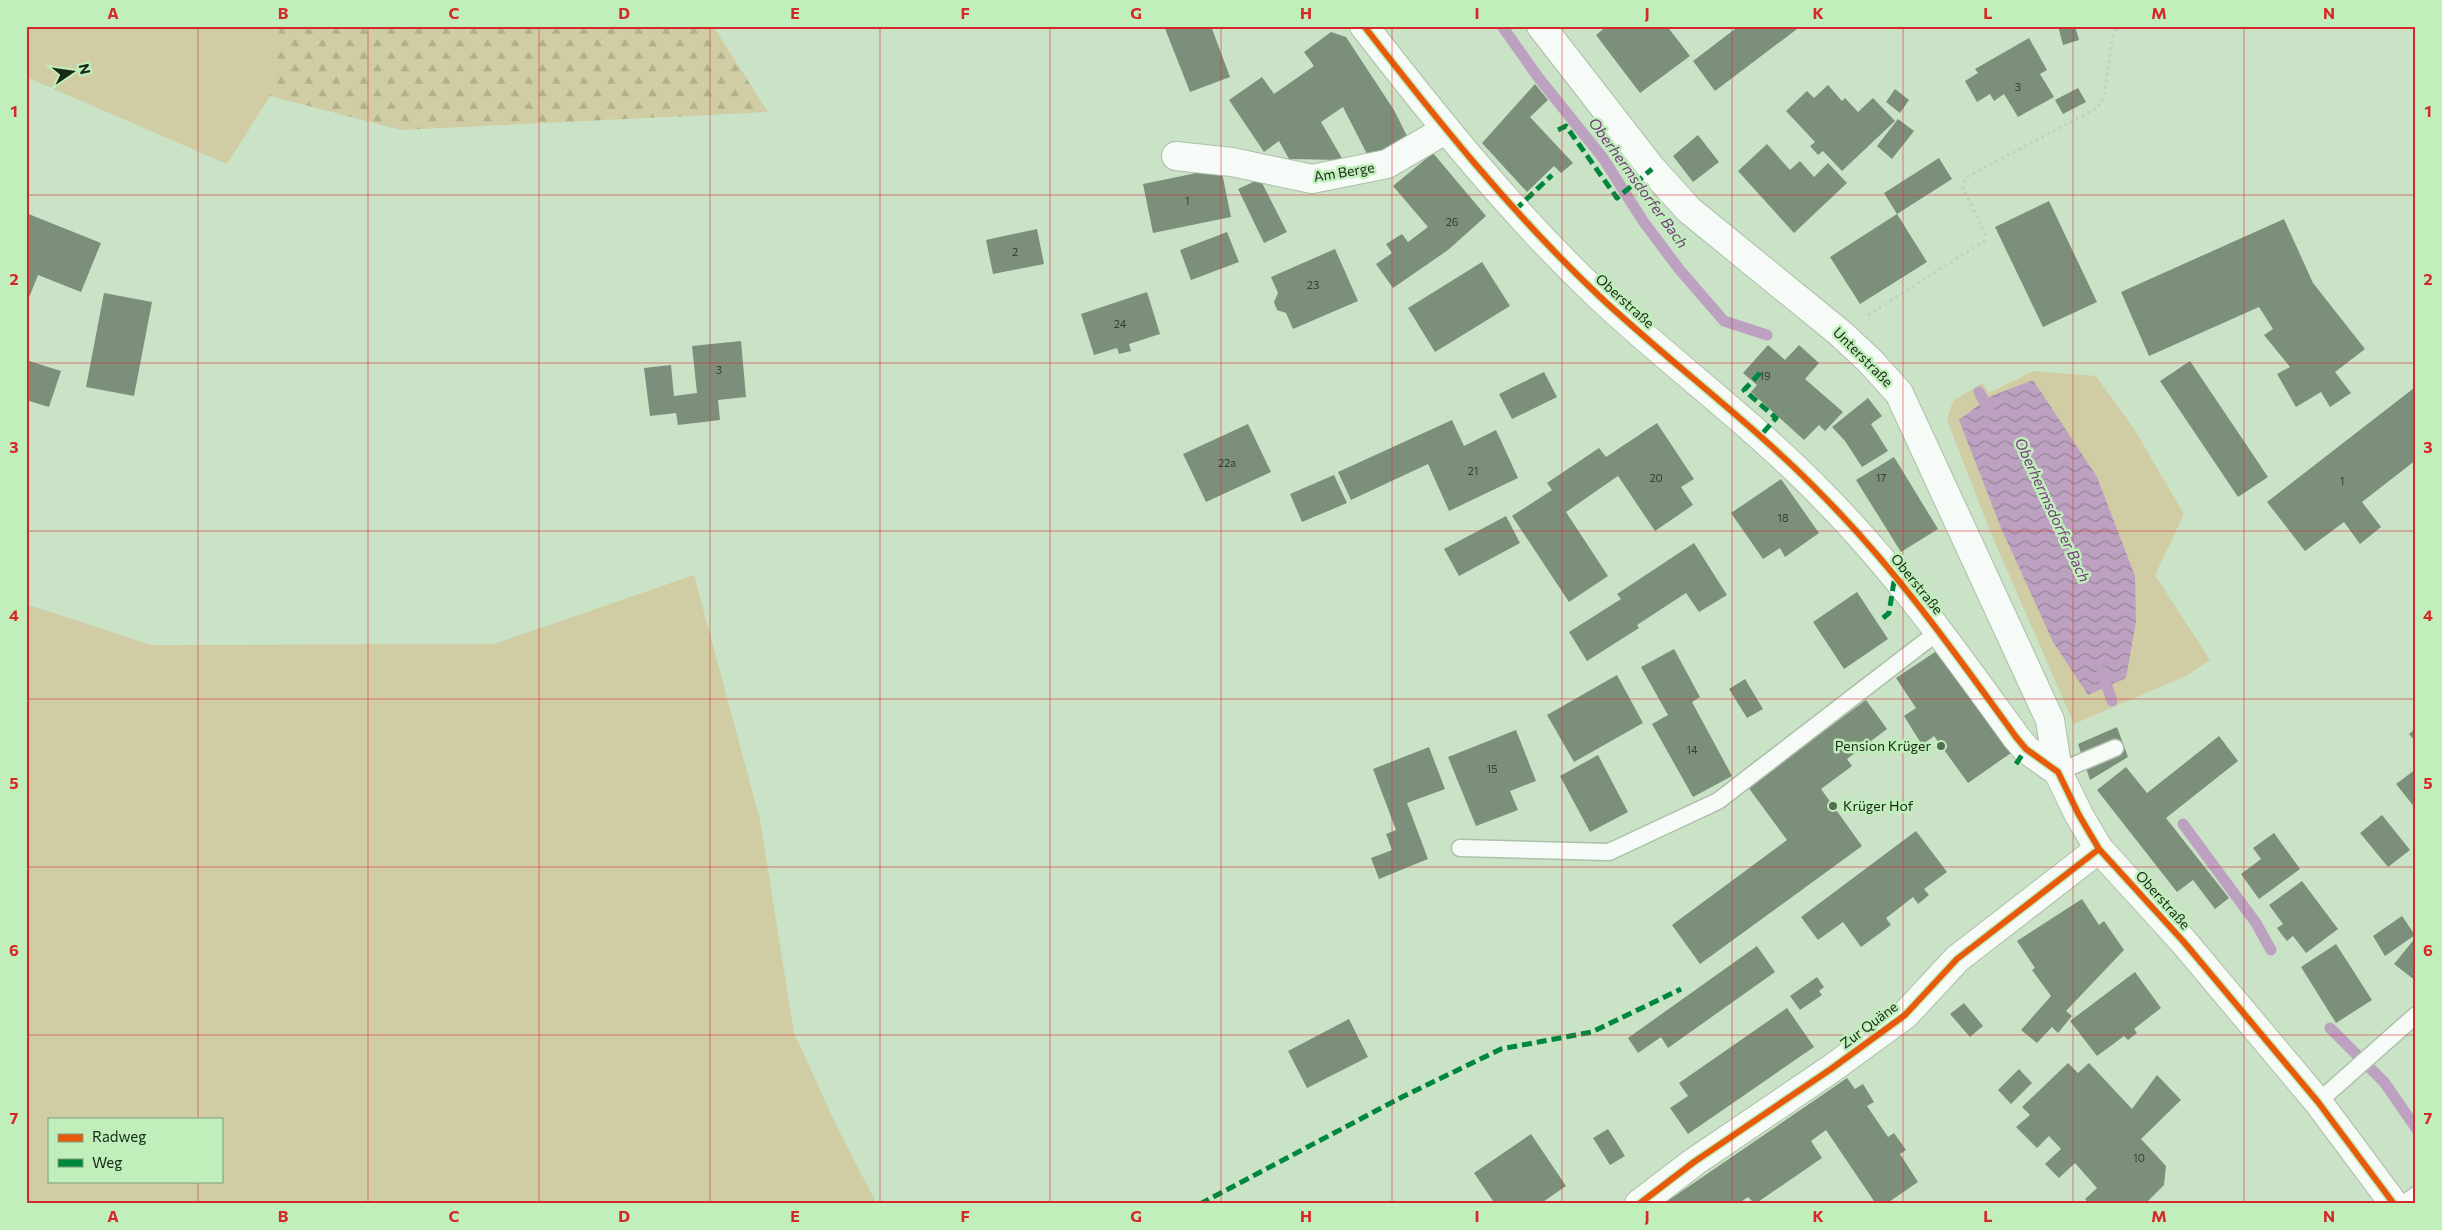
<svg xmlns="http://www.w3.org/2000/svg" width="2442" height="1230" viewBox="0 0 2442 1230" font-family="Commissioner,sans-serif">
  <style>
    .grass { fill: #d0cca4; fill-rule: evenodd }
    .forest { fill: url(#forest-firs) }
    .water { fill: url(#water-waves) }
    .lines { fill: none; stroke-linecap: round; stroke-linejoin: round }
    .stream { stroke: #bca2c0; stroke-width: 11 }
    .building { fill: #7c8f7b }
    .service-casing { stroke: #abc0a9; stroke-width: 19 }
    .minor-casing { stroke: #abc0a9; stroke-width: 30 }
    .tertiary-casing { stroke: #abc0a9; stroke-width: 30 }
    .path { stroke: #c6cdc5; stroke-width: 3; stroke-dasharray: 2.5 4; stroke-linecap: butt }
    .service { stroke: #f7fbf7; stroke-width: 16 }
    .minor { stroke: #f7fbf7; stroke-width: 28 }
    .tertiary { stroke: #f7fbf7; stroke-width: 28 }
    .quiet { stroke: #00873e; stroke-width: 5; stroke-dasharray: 10 5; stroke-linecap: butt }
    .cycleway-casing { stroke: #c0efbb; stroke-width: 9 }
    .cycleway { stroke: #e8590c; stroke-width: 6 }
    .grid { fill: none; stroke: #d62828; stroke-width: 1; stroke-opacity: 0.55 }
    .poi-dot { fill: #566b54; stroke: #c0efbb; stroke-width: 2 }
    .labels { text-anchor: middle; stroke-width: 5; stroke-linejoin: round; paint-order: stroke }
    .number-label { font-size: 11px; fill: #31432f }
    .street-label { font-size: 14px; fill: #182a16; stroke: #c0efbb }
    .poi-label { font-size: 14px; fill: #182a16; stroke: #c0efbb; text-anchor: end }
    .water-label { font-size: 15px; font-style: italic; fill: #773b7f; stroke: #c0efbb }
    .neatline { fill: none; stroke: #d62828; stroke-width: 2 }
    .grid-label { font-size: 16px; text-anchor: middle; font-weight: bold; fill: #d62828 }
  </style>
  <defs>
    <pattern id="forest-firs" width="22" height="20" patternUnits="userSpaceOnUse" patternTransform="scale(1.25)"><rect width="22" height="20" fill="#d0cca4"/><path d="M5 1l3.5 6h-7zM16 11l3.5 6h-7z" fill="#b2af8c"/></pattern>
    <pattern id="water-waves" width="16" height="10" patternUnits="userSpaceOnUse" patternTransform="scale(1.25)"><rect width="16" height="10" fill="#bca2c0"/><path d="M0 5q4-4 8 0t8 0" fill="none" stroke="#98849b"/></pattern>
  </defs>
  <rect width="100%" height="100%" fill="#cae3c7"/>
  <path class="grass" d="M35 26H280L270 96 227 164 26 77V27Z
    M2034 371 2096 376 2134 429 2184 514 2155 575 2210 660 2188 675 2074 724 1990 531 1947 420 1953 401 1982 383 1989 393Z
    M694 575 760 820 794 1033 838 1129 877 1204H26V604L151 645 494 644ZM49 1119H221V1181H49Z"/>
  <path class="forest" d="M280 26H713L768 112 401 130 270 96Z"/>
  <path class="water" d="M2033 380 2097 477 2135 576 2136 622 2126 678 2088 695 2053 642 2001 528 1959 420 1989 397Z"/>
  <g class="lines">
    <path class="stream" d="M1502 26 1538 77 1603 158 1643 221 1679 269 1724 321 1767 335
      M1979 392 1990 412
      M2102 672 2112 701
      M2183 824 2256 923 2271 950
      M2330 1028 2384 1082 2416 1128"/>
  </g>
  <path class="building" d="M1164 26H1211L1230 77 1190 92Z
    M1607 26H1667L1690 56 1640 93 1596 35Z
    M1739 26H1801L1715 91 1693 61Z
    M2058 26H2075L2079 40 2063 45Z
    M1331 32 1346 37 1394 110 1409 140 1369 158 1343 107 1321 122 1343 160 1289 159 1279 141 1264 152 1229 100 1262 77 1274 94 1314 66 1304 52Z
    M2029 38 2047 70 2040 74 2054 97 2018 117 2004 94 1994 101 1990 94 1977 102 1965 81 1978 73 1975 69Z
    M1535 84 1548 100 1530 117 1573 163 1561 173 1554 166 1527 192 1482 143Z
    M1828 85 1842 101 1845 98 1858 112 1873 98 1895 121 1842 171 1823 151 1818 155 1810 146 1815 142 1786 111 1807 91 1814 98Z
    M2078 88 2086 102 2063 114 2055 100Z
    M1895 89 1909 100 1900 113 1886 102Z
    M1898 119 1914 131 1892 159 1877 146Z
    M1698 135 1719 162 1693 182 1673 156Z
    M1767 144 1790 170 1800 161 1814 177 1828 163 1847 183 1794 233 1738 171Z
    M1433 153 1486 216 1448 250 1393 288 1376 264 1392 253 1386 244 1402 234 1408 242 1428 227 1393 186Z
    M1939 158 1952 179 1897 214 1884 193Z
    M1221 168 1231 217 1153 233 1143 184Z
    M1260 179 1287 232 1264 243 1238 189Z
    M2049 201 2097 302 2043 327 1995 227Z
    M26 213 101 243 81 292 38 275 26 305Z
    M1897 214 1927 262 1860 304 1830 257Z
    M2284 219 2313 283 2365 349 2335 372 2351 393 2330 407 2321 392 2296 407 2277 374 2290 367 2264 335 2273 329 2259 307 2149 356 2121 292Z
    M1037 229 1044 264 993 274 986 240Z
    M1227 232 1239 262 1191 280 1180 250Z
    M1335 249 1358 301 1293 329 1286 313 1277 310 1274 302 1278 293 1271 277Z
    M1482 262 1510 306 1435 352 1408 308Z
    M1147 292 1160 334 1129 344 1131 351 1119 354 1117 348 1094 355 1081 314Z
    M104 293 152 302 134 396 86 387Z
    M741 341 746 397 718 400 720 420 678 425 676 413 650 416 644 368 671 365 674 396 697 393 692 346Z
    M1768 345 1785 360 1799 345 1819 363 1805 379 1843 412 1825 431 1819 425 1804 440 1751 392 1757 385 1743 373Z
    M26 360 61 371 49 407 26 400Z
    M2190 361 2268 477 2238 497 2160 381Z
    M1544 372 1557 397 1512 419 1499 394Z
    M2414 388 2416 460 2362 502 2381 527 2360 544 2344 522 2305 551 2267 502Z
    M1868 398 1882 416 1871 424 1888 451 1862 467 1845 441 1832 427Z
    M1452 420 1464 446 1496 430 1518 478 1449 511 1428 464 1351 500 1338 472Z
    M1657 423 1694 479 1681 487 1693 505 1655 531 1618 476 1566 512 1608 576 1569 602 1512 516 1552 490 1547 483 1599 448 1606 457Z
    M1248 424 1271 472 1206 502 1183 454Z
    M1894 457 1938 529 1901 552 1856 480Z
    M1334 475 1347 503 1302 522 1290 494Z
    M1781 479 1819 533 1785 557 1780 548 1763 559 1731 513Z
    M1506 516 1520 543 1459 576 1444 549Z
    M1694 543 1727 595 1699 612 1686 593 1637 625 1639 628 1587 661 1569 632 1621 599 1617 594Z
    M1857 592 1888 639 1844 669 1813 622Z
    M1674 649 1700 697 1692 702 1732 776 1693 797 1652 724 1668 715 1641 667Z
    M1938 650 2011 753 1968 783 1934 736 1922 745 1904 716 1916 708 1896 678Z
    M1617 675 1643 723 1574 762 1547 715Z
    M1745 679 1763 709 1747 718 1729 689Z
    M1866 700 1887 729 1847 759 1852 766 1821 789 1862 846 1700 964 1672 925 1787 840 1748 787Z
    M2117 727 2128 757 2090 780 2078 744Z
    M2416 728V742L2409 734Z
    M1516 730 1536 781 1510 791 1518 810 1476 826 1448 757Z
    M2219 736 2238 761 2166 818 2229 898 2215 909 2193 880 2177 892 2097 790 2126 767 2147 793Z
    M1429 747 1445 789 1407 803 1428 859 1379 879 1371 858 1392 850 1386 834 1396 830 1373 769Z
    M1598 755 1628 812 1590 832 1560 776Z
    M2416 769V809L2396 784Z
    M2382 815 2410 850 2388 867 2360 833Z
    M1916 831 1947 872 1924 889 1929 895 1918 904 1913 897 1894 912 1886 918 1891 925 1861 947 1843 922 1818 940 1801 917Z
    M2274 833 2300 869 2259 899 2241 874 2261 859 2253 848Z
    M2302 881 2338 929 2306 953 2293 936 2287 941 2282 935 2277 928 2283 924 2269 905Z
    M2082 899 2099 925 2104 921 2124 950 2066 1011 2072 1016 2058 1033 2052 1027 2037 1043 2021 1030 2051 996 2032 970 2035 968 2017 941Z
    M2402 916 2415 935 2385 956 2373 936Z
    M2416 937V981L2394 964Z
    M2336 944 2372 1000 2336 1023 2301 967Z
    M1757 946 1775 972 1668 1048 1661 1037 1638 1053 1628 1038Z
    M2135 972 2161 1008 2134 1029 2137 1033 2128 1040 2124 1036 2097 1056 2070 1021Z
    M1817 977 1824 987 1819 991 1822 995 1800 1010 1790 996Z
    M1964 1003 1983 1026 1970 1037 1950 1014Z
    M1787 1008 1814 1047 1688 1134 1670 1108 1688 1096 1679 1083Z
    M1349 1019 1368 1057 1307 1088 1288 1051Z
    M2068 1063 2078 1073 2089 1063 2132 1109 2157 1075 2181 1100 2141 1139 2166 1166 2164 1185 2145 1204H2089L2085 1199 2097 1188 2075 1163 2059 1178 2045 1164 2061 1149 2049 1136 2037 1148 2016 1127 2030 1115 2022 1107Z
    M2019 1069 2032 1083 2011 1104 1998 1090Z
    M1847 1078 1855 1089 1863 1084 1874 1102 1867 1106 1888 1137 1894 1133 1906 1150 1900 1154 1918 1182 1886 1204H1876L1826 1130 1811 1141 1822 1158 1755 1204 1748 1197 1738 1204H1663Z
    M1608 1129 1625 1156 1610 1165 1593 1138Z
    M1531 1134 1566 1186 1540 1204H1495L1474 1173Z"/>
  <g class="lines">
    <defs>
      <path id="service" d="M2058 772 2115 748
        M1460 848 1609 852 1718 801 1939 631
        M2318 1102 2416 1015
        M2404 1204 2416 1195"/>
      <path id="minor" d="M1176 156 1232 162 1312 179 1387 164 1445 130
        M1639 1204 1694 1162 1831 1069 1905 1015 1957 959 2099 849"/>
      <path id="tertiary" d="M1364 26C1437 120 1511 212 1597 294 1671 364 1754 424 1825 498 1897 571 1956 654 2016 737L2026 749 2058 772 2079 815 2099 849 2183 941 2318 1102 2394 1204
        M1541 26 1652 169 1689 210 1840 333 1869 360 1899 393 2050 720 2058 772"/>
    </defs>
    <use href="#service" class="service-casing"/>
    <use href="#minor" class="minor-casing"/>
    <use href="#tertiary" class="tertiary-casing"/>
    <path class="path" d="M1868 315 1984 241 1985 234 1963 188 1965 178 2097 108 2104 97 2113 34 2118 26"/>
    <use href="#service" class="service"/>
    <use href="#minor" class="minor"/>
    <use href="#tertiary" class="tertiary"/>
    <path class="quiet" d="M1558 130 1566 126 1617 198 1652 169
      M1515 210 1552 175
      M1760 373 1744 390 1776 418 1761 435
      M1883 618 1889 613 1895 575
      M2016 764 2026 749
      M1200 1204 1402 1097 1501 1049 1592 1032 1681 989"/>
    <defs>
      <path id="cycleway" d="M1364 26C1437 120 1511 212 1597 294 1671 364 1754 424 1825 498 1897 571 1956 654 2016 737L2026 749 2058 772 2079 815 2099 849 2183 941 2318 1102 2394 1204
        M1639 1204 1694 1162 1831 1069 1905 1015 1957 959 2099 849"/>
    </defs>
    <use href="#cycleway" class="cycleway-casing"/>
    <use href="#cycleway" class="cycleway"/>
  </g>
  <path class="grid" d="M198 26V1119M368 26V1204M539 26V1204M710 26V1204M880 26V1204M1050 26V1204M1221 26V1204M1392 26V1204M1562 26V1204M1732 26V1204M1903 26V1204M2073 26V1204M2244 26V1204M26 195H2416M26 363H2416M26 531H2416M26 699H2416M26 867H2416M26 1035H2416M198 1181V1204"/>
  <g class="poi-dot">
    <circle cx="1941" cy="746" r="5"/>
    <circle cx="1833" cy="806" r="5"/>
  </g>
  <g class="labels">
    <g class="number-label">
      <text x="2018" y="91">3</text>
      <text x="1187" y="205">1</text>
      <text x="1452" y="226">26</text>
      <text x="1015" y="256">2</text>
      <text x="1313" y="289">23</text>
      <text x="1120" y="328">24</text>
      <text x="719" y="374">3</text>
      <text x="1765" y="380">19</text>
      <text x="1227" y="467">22a</text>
      <text x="1473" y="475">21</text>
      <text x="1656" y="482">20</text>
      <text x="1881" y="482">17</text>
      <text x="2342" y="485">1</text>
      <text x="1783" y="522">18</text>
      <text x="1692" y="754">14</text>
      <text x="1492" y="773">15</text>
      <text x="2139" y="1162">10</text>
    </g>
    <g class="street-label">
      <text transform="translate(1344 172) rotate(-9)" y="5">Am Berge</text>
      <text transform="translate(1625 301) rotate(42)" y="5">Oberstraße</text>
      <text transform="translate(1863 357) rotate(45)" y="5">Unterstraße</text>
      <text transform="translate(1917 584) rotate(51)" y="5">Oberstraße</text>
      <text transform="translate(2163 900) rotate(48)" y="5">Oberstraße</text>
      <text transform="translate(1869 1025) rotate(-37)" y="5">Zur Quäne</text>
    </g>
    <g class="poi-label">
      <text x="1931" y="751">Pension Krüger</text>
      <text x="1843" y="811" text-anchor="start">Krüger Hof</text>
    </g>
    <g class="water-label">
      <text transform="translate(1638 183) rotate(54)" y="5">Oberhermsdorfer Bach</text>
      <text transform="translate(2052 510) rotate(65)" y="5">Oberhermsdorfer Bach</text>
    </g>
  </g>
  <rect width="2442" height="1230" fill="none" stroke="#c0efbb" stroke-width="55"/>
  <rect x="48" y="1118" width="175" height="65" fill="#c0efbb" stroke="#7da079"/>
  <rect x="58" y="1134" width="25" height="8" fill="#e8590c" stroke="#7da079"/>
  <text x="92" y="1142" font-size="15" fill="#182a16">Radweg</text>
  <rect x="58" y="1159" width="25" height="8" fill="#00873e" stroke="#7da079"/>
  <text x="92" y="1168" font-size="15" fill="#182a16">Weg</text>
  <g transform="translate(72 72) rotate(77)" stroke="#c0efbb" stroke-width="4" paint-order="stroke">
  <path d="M0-4L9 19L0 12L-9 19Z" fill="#182a16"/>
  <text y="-8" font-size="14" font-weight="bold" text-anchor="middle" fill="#182a16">N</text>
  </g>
  <rect x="28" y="28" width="2386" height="1174" class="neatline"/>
  <g class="grid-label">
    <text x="113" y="19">A</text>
    <text x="283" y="19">B</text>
    <text x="454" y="19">C</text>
    <text x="624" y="19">D</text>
    <text x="795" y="19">E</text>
    <text x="965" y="19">F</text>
    <text x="1136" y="19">G</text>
    <text x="1306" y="19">H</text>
    <text x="1477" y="19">I</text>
    <text x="1647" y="19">J</text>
    <text x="1818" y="19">K</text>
    <text x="1988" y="19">L</text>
    <text x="2159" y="19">M</text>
    <text x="2329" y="19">N</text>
    <text x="14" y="117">1</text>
    <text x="2428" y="117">1</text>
    <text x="14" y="285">2</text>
    <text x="2428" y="285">2</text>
    <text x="14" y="453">3</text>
    <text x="2428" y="453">3</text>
    <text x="14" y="621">4</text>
    <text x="2428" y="621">4</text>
    <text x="14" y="789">5</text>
    <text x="2428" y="789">5</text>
    <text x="14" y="956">6</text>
    <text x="2428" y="956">6</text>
    <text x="14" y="1124">7</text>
    <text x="2428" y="1124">7</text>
    <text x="113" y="1222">A</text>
    <text x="283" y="1222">B</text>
    <text x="454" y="1222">C</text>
    <text x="624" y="1222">D</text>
    <text x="795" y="1222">E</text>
    <text x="965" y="1222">F</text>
    <text x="1136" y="1222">G</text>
    <text x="1306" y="1222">H</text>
    <text x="1477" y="1222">I</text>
    <text x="1647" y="1222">J</text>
    <text x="1818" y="1222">K</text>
    <text x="1988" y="1222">L</text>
    <text x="2159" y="1222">M</text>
    <text x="2329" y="1222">N</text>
  </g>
</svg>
